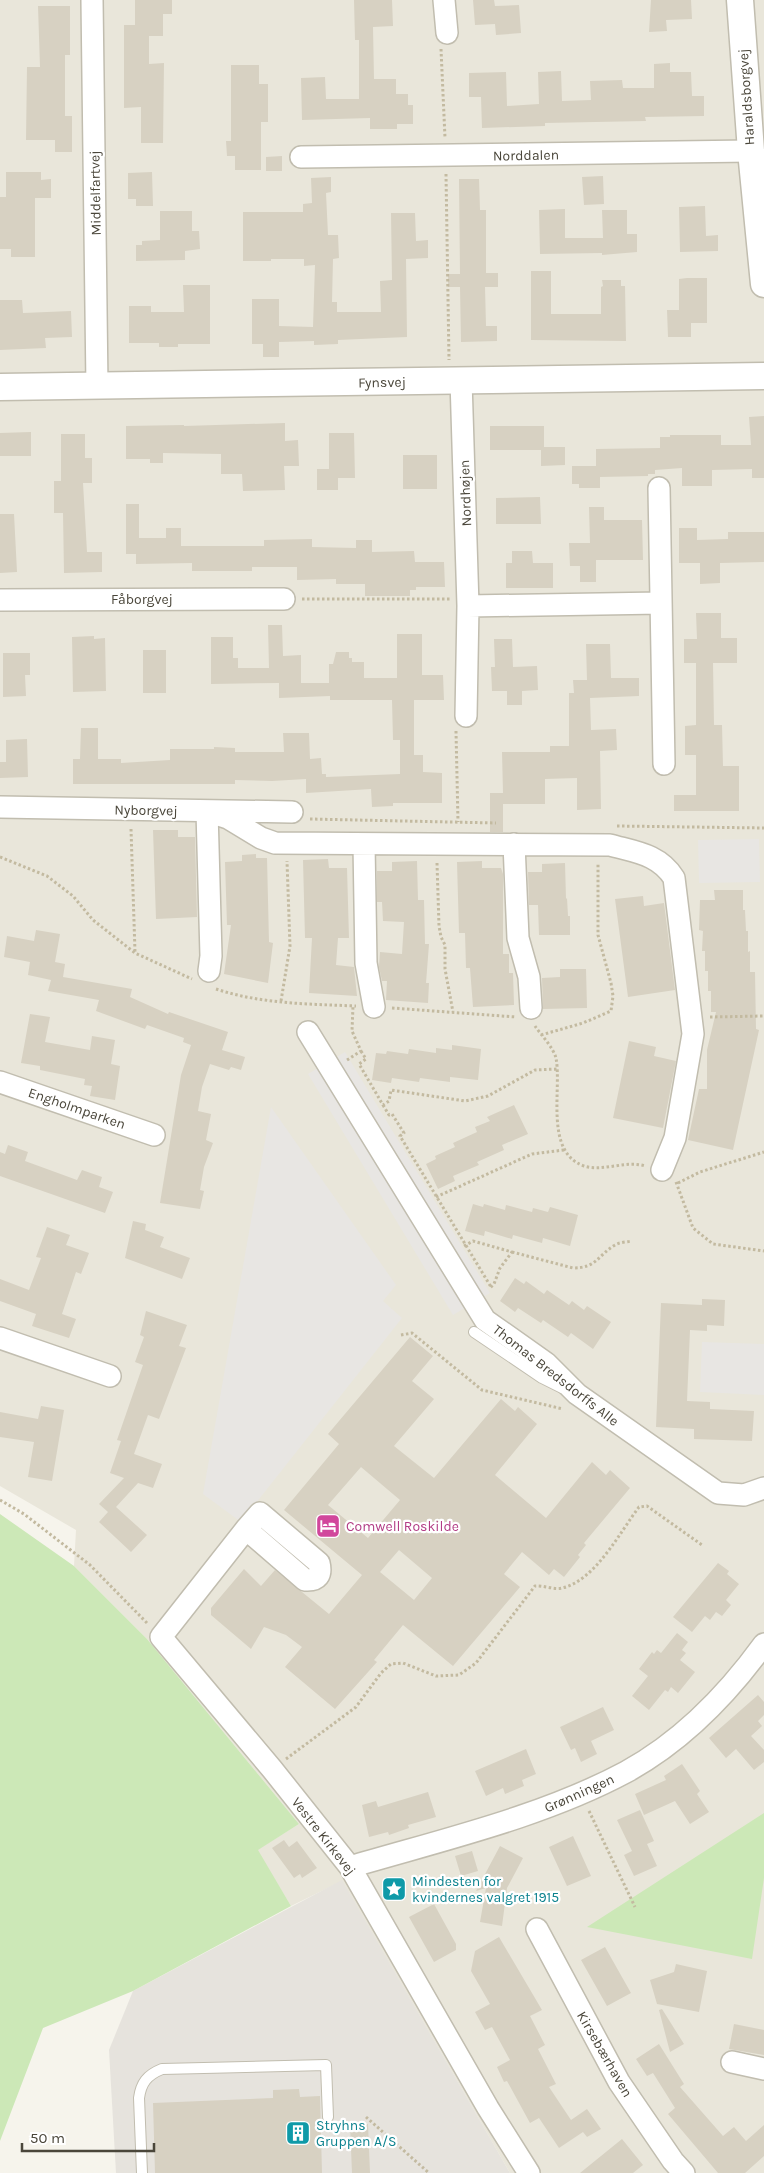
<svg xmlns="http://www.w3.org/2000/svg" width="764" height="2173" viewBox="0 0 764 2173" font-family="Karla,sans-serif">
  <style>
    .residential { fill: #e9e6da }
    .industrial { fill: #e6e3dd }
    .green { fill: #cce8b7 }
    .parking { fill: #e8e6e3 }
    .building { fill: #d7d1c2; fill-rule: evenodd }
    .lines { fill: none; stroke-linecap: round; stroke-linejoin: round }
    .service-casing { stroke: #c1bdaf; stroke-width: 12 }
    .minor-casing { stroke: #c1bdaf; stroke-width: 24 }
    .tertiary-casing { stroke: #c1bdaf; stroke-width: 29 }
    .path { stroke: #c3baa0; stroke-width: 3; stroke-dasharray: 2.5 2.5; stroke-linecap: butt }
    .service { stroke: #fff; stroke-width: 10 }
    .minor { stroke: #fff; stroke-width: 21 }
    .tertiary { stroke: #fff; stroke-width: 26 }
    .labels { text-anchor: middle; stroke-width: 4.5; stroke-linejoin: round; paint-order: stroke }
    .street-label { font-size: 14px; fill: #4a463a; stroke: #fff }
    .hotel-label { font-size: 14px; fill: #b23c85; stroke: #fff; text-anchor: start }
    .culture-label { font-size: 14px; fill: #0d838f; stroke: #fff; text-anchor: start }
  </style>
  <rect width="100%" height="100%" fill="#f6f4ec"/>
  <path class="residential" d="M0 0H764V2173H510L342 1881 291 1906 257 1850 299 1824 147 1639 74 1566 76 1530 0 1486Z"/>
  <path class="industrial" d="M342 1880 510 2173H116L109 2050 133 1991Z"/>
  <path class="green" d="M0 1514 74 1566 147 1639 299 1824 258 1850 291 1906 133 1991 43 2028 0 2141Z
    M764 1813V1878L752 1959 587 1927Z"/>
  <path class="parking" d="M759 839 760 882 699 883 698 840Z
    M345 1052 490 1293 453 1315 308 1074Z
    M271 1107 396 1285 383 1301 402 1318 241 1522 203 1494Z
    M702 1342 764 1344V1395L700 1392Z"/>
  <path class="building" d="M135 0H172V14H163V36H149V64L164 63 163 143H141V107L124 108V25H135Z
    M354 0H392L393 26 373 27 374 79H396V94H408V105H413V124H397V129H370V118L302 120 301 78 325 77 326 99H359V40H355Z
    M473 0H494L495 6 519 5 521 33 496 35 495 24 475 25Z
    M651 0H691L692 19 666 20 667 31 649 32Z
    M38 6H70V55H65V116H72V152H55V140H26L27 67H40Z
    M670 63V72H691L692 96H704V116L645 117 646 121 545 123V126L482 128 481 97H469V73L506 72 507 106 539 104 538 72 561 71 562 101 591 100 590 81 622 80 623 88H654V64Z
    M231 65H259V84H268V122H261V170H235V156H227L226 141H231Z
    M282 156V171H266V157Z
    M6 172H41V180L51 179V198H35V257H11V249H0V197H6Z
    M152 172 153 206H136V199H128V173Z
    M603 176 604 204 584 205 582 177Z
    M331 177V192L326 193 328 235H338L339 258 333 259 332 302H337V312H381L380 281 392 280 391 213H415L416 241 428 240V258L406 259 407 337 338 340V344L314 345V341L279 342V357H263V344H252V299H279V326L313 327 315 265 304 266V259H271V261H243V212H303V204L312 203 311 178Z
    M459 179H479L480 210H486V273H498V287H485L486 326H497V341L461 342 460 287H448V274H460Z
    M705 206 706 236 718 235V251L680 252 679 207Z
    M565 209V238H603L602 210H627V234H637V252L602 255V253L540 254 539 210Z
    M160 211H192V231H199L200 249 185 251V260L136 261V245H142V241L160 240Z
    M531 271H551V314H601V287L603 286 602 280H621V286H625L626 341 531 340Z
    M687 278H707V323H691V337H668L667 310H679V279Z
    M183 285H210V344H178V347H159V343H129V306H151V312H184Z
    M0 300H22L23 313 71 311 72 337 45 338 46 348 0 350Z
    M764 416V478H752V469L712 470V486H682V468L655 470V474H648V476L600 477V488H579V484H572V466H596V449L660 448V437H670V435H721V445H751L749 417Z
    M285 423V441L298 440 299 466H284L285 490 243 491 242 474H221V454L163 453V463H150V459H126V426L184 425V426Z
    M490 426H544V447H565V465L541 466V450H490Z
    M31 432V456H0V433Z
    M329 433H354L355 478H338V490H317V469H329Z
    M61 434H85V458H92V483H83L87 552H102V572L64 573 63 513H54V481H61Z
    M403 455H437V489H403Z
    M540 497 541 524H496V498Z
    M126 504H139V538H166V528H181V546H264V540L312 539V547L356 548V540H372V552L414 551 415 562H444L445 587H416V590H410V596H365V584H336V579L297 580V567H252V571H192V563L136 564V554H126Z
    M589 507H604V520H642L643 560H596V582H580V566H570L569 543H590Z
    M0 514H14L17 572 0 573Z
    M679 528H697V540L728 539V532H764V562L720 563V583L700 584V563H679Z
    M512 551H532L533 563H553V588H506V563H512Z
    M696 613H721V638H737V663H713L714 725H722L723 766H739V811H674V795H696V755H685V726L696 725V663H684V639H697Z
    M268 625H282L283 656 301 655V683H329V664H333L336 652H349V658H352V662H364V678H397V634H422V675H443L444 700H414V755H423V772L442 773V803H393V806L372 807 371 789 306 793V779L272 781 235 780V784H73V759H80L81 728H98V759H121V763L170 760V749H214V747L235 748V752H284L283 733H309L310 759 321 758 322 774H326V777L400 774V740H393L392 700H330V696L279 698V683L211 684V637H233V658H238V668H269Z
    M94 636V639L105 638 106 691 73 692 72 637Z
    M494 639H512L513 667 537 666 538 690 522 691V705H507V691H492L491 667H495Z
    M586 644H610L611 678H639V696L590 698 591 730 616 729 617 750 600 751 601 809 577 810V778L545 779V804H503V832H490V793H503L502 752H550V746H569V693H574L573 680H587Z
    M143 650H166V693H143Z
    M3 653H30V675H25L26 696 3 697Z
    M27 739 28 777 0 778V762H6V740Z
    M153 830H178V837H195L197 917 156 919Z
    M256 854V858H267L269 942 273 943 268 983 224 974 231 925H227L225 862 242 861V855Z
    M328 859 329 868H347L349 938H338L336 965 354 967 357 996 309 993 312 938H305L303 860Z
    M417 861 418 900H424L425 944H429L426 983H429L428 1003 386 1000 387 981H382L379 967 380 952 402 954 404 922 383 921 382 902H377V871H392V862Z
    M482 861V868H501L503 874V954H509V973H513L514 1005 473 1007 470 968H466L465 933H459L457 862Z
    M565 863 566 899 567 898 568 916H570V935H539L538 905H529L528 872H542V864Z
    M714 890H743V910H745L746 931H748V952L750 951V972H755L756 1029 759 1030 733 1150 688 1140 699 1089H707V1050L716 1012H711V991H708V971H705V951H702L703 931 699 930 700 900H715Z
    M643 896 644 906 664 903 675 990 628 997 615 899Z
    M36 930 60 934 55 962 65 964 63 977 132 989 130 997 168 1014 169 1012 228 1032 222 1050 245 1057 241 1070 231 1067 229 1070 210 1064 202 1087 198 1111 211 1114 206 1140 213 1143 204 1167 200 1190 204 1191 200 1209 160 1203 181 1075 191 1045 183 1042 184 1038 147 1025 145 1029 96 1011 99 1000 48 991 51 980 28 975 30 962 4 957 7 936 34 941Z
    M560 969H586L587 1008 543 1009 542 978 560 977Z
    M30 1014 50 1017 45 1042 90 1050 92 1036 115 1040 111 1064 120 1066 115 1100 90 1096 92 1086 84 1085 85 1079 40 1070V1066L21 1063Z
    M629 1041 656 1047 654 1056 676 1061 663 1128 613 1118Z
    M452 1045 481 1049 478 1080 450 1077V1082L420 1078 419 1082 392 1078 391 1083 372 1080 376 1053 386 1054 387 1051 408 1054 409 1049 436 1053V1048L452 1050Z
    M514 1105 528 1134 502 1145 504 1150 477 1162 479 1165 453 1176 455 1181 438 1189 426 1164 436 1159 435 1156 455 1147 453 1143 477 1132 475 1127 490 1121 487 1117Z
    M8 1145 28 1152 25 1161 77 1180 82 1170 102 1177 99 1187 113 1192 105 1213 0 1176V1152L5 1154Z
    M473 1204 483 1207 484 1204 505 1210 506 1205 532 1212 533 1208 548 1212 550 1207 578 1215 570 1246 543 1238 542 1243 513 1235 512 1239 485 1231 484 1236 465 1231Z
    M133 1221 146 1224 145 1230 164 1237 160 1247 190 1258 182 1279 125 1258Z
    M47 1227 70 1235 66 1245 89 1253 81 1274 76 1272 62 1314 76 1319 69 1338 32 1326 36 1314 0 1301V1279L29 1290 41 1258 36 1257Z
    M515 1278 524 1284 526 1281 544 1294 547 1290 569 1305 572 1301 584 1310 587 1306 611 1322 593 1349 571 1333 568 1337 543 1320 541 1323 518 1308 515 1312 500 1301Z
    M702 1299 725 1300 724 1326 707 1325V1331L690 1330 687 1401 710 1402V1409L754 1411 752 1441 694 1439V1429L656 1427 661 1303 702 1305Z
    M146 1311 187 1325 179 1346 186 1348 159 1419 148 1415 134 1454 162 1464 153 1488 138 1483 116 1507 147 1535 131 1552 99 1522 108 1512 99 1504 124 1478 110 1473 121 1441 117 1440 143 1365 135 1362 144 1337 140 1335Z
    M410 1337 433 1356 412 1381 434 1399 394 1446 434 1478 501 1399 515 1411 518 1407 537 1424 495 1475 546 1518 592 1462 606 1475 610 1470 630 1488 584 1543 586 1545 578 1555 580 1557 564 1577 554 1569 549 1575 522 1552 504 1574 520 1587 453 1666 403 1625 374 1660 377 1662 335 1709 285 1667 302 1647 286 1635 264 1627 251 1649 211 1615V1608L244 1569 261 1586 275 1570 329 1614 362 1575 284 1510 339 1444 328 1434ZM361 1467 400 1500 368 1538 328 1505ZM399 1550 432 1578 414 1600 380 1572Z
    M41 1406 64 1410 52 1481 28 1477 34 1442 0 1437V1412L38 1419Z
    M718 1563 729 1571 727 1574 739 1584 726 1600 731 1605 722 1616 716 1612 710 1620 705 1616 692 1632 673 1617Z
    M677 1633 688 1642 682 1650 686 1653 680 1660 695 1672 678 1693 671 1687 668 1692 665 1690 649 1710 632 1696 648 1676 639 1669 652 1652 654 1654 657 1650 661 1653Z
    M758 1695 764 1702V1715L758 1721 762 1726 751 1736 764 1750V1762L754 1770 736 1749 726 1758 709 1738Z
    M603 1707 614 1730 591 1741 597 1754 581 1762 575 1748 571 1750 560 1727Z
    M526 1749 536 1774 522 1780 524 1786 505 1794 503 1788 486 1796 475 1771Z
    M682 1764 700 1791 697 1794 709 1812 690 1824 675 1801 644 1815 635 1794 666 1780 664 1776Z
    M428 1792 436 1817 408 1825 409 1828 389 1835 388 1832 369 1837 362 1805 376 1801 378 1807Z
    M640 1810 654 1841 647 1844 657 1866 634 1876 624 1855 632 1851 617 1820Z
    M573 1836 591 1876 567 1886 549 1847Z
    M284 1840 289 1847 297 1841 317 1868 302 1878 300 1874 294 1878 272 1848Z
    M500 1846 523 1858 507 1888 502 1926 480 1922 486 1888 476 1891Z
    M472 1851 478 1871 461 1876 455 1856Z
    M434 1904 456 1944V1950L434 1962 409 1917Z
    M499 1937 542 2010 530 2016 545 2045 538 2049 556 2084 549 2087 571 2120 587 2109 601 2129 587 2137 583 2132 559 2148 539 2118 530 2123 507 2081 504 2082 497 2067 510 2060 492 2027 485 2030 475 2012 490 2004 471 1971 475 1951Z
    M605 1947 631 1993 607 2006 581 1960Z
    M676 1964 707 1971 699 2012 657 2004 650 1980 674 1972Z
    M662 2009 684 2044 670 2052 659 2010Z
    M734 2024 764 2030V2055L729 2049Z
    M659 2044 684 2084 680 2087 723 2136 734 2127 746 2141 764 2125V2156L745 2173H718L668 2114 675 2108 653 2073 647 2076 636 2059Z
    M299 2089 300 2097 320 2096 322 2173H155L153 2103 273 2098V2090Z
    M350 2124H368L370 2173H352Z
    M622 2139 643 2165 633 2173H580Z"/>
  <g class="lines">
    <defs>
      <path id="service" d="M474 1332 542 1378 562 1388
        M142 2173 139 2098C141 2083 147 2075 162 2069L326 2065 328 2117"/>
      <path id="minor" d="M92 0 97 386
        M444 0 447 33
        M301 157 751 151
        M461 380 468 606 466 716
        M659 488 664 764
        M0 600 284 599
        M468 606 661 603
        M0 807 292 812
        M364 844 366 963 374 1007
        M514 844 518 938 529 977 531 1008
        M209 971 211 956 207 811 228 818 261 838 275 843 610 845C635 852 659 854 674 878L693 1034 675 1138 662 1170
        M308 1032 485 1320 546 1363 577 1394 718 1493 744 1495 764 1488
        M0 1082 154 1135
        M0 1338 110 1376
        M246 1529 305 1580C318 1581 322 1575 319 1563L260 1513 246 1529 161 1637 272 1769 350 1867 488 2108 529 2173
        M350 1867C441 1840 542 1817 626 1772 681 1742 727 1695 764 1644
        M537 1929 619 2082 673 2161 684 2173
        M732 2062 764 2069"/>
      <path id="tertiary" d="M740 0 751 151 764 284
        M0 387 764 376"/>
    </defs>
    <use href="#service" class="service-casing"/>
    <use href="#minor" class="minor-casing"/>
    <use href="#tertiary" class="tertiary-casing"/>
    <path class="path" d="M441 49 445 138
      M446 174 449 360
      M302 599H450
      M456 731 458 822
      M310 819 496 823
      M617 826 764 828
      M131 829 135 952
      M0 857 47 876 73 896 93 920 135 953 192 979
      M437 863 439 926 441 937 445 945V969L453 1012
      M216 989C261 1004 309 1004 356 1006
      M281 1001 290 946 287 861
      M392 1008 516 1017
      M710 1017 764 1016
      M535 1026C541 1035 553 1047 556 1058 562 1090 544 1152 584 1166 603 1172 626 1160 645 1166
      M541 1035 583 1023 611 1011 613 996 611 983 598 935V863
      M361 1051 366 1059 359 1064 383 1105 389 1101 391 1090 465 1101 488 1096 535 1070 557 1069
      M347 1060 361 1051 352 1031 353 1006
      M383 1105 389 1115 392 1114 404 1133 400 1136 491 1287
      M676 1182 693 1228 713 1244 764 1251
      M678 1183 700 1172 764 1152
      M436 1197 532 1154 564 1150
      M464 1246 473 1241 512 1252 500 1268 494 1284 490 1288
      M512 1252 573 1268C597 1268 598 1255 615 1245 620 1242 627 1242 632 1241
      M401 1335 412 1333 482 1390 563 1409
      M0 1500 24 1514 90 1565 148 1624
      M286 1759 356 1707 381 1673 391 1664 403 1663 436 1676 459 1675 476 1663 535 1586C543 1585 554 1590 562 1588 595 1581 620 1532 639 1507L647 1506 702 1545
      M589 1811 635 1907
      M366 2117 429 2173"/>
    <use href="#service" class="service"/>
    <use href="#minor" class="minor"/>
    <use href="#tertiary" class="tertiary"/>
  </g>
  <defs>
    <symbol id="hotel-square" viewBox="-11 -11 22 22"><rect x="-9" y="-9" width="18" height="18" rx="4" fill="#d1479c" stroke="#fff"/><path d="M-6-4.5h1.5V1H6V5H4.5V3h-9V5H-6ZM-4 0a1.8 1.8 0 1 1 3.6 0ZM.5 0V-2.5h3Q6-2.5 6 0Z" fill="#fff"/></symbol>
    <symbol id="sight-square" viewBox="-11 -11 22 22"><rect x="-9" y="-9" width="18" height="18" rx="4" fill="#0f9aa8" stroke="#fff"/><path d="M0-6L1.8-2.2L6-1.7L2.9 1.2L3.7 5.4L0 3.3L-3.7 5.4L-2.9 1.2L-6-1.7L-1.8-2.2Z" fill="#fff"/></symbol>
    <symbol id="building-square" viewBox="-11 -11 22 22"><rect x="-9" y="-9" width="18" height="18" rx="4" fill="#0f9aa8" stroke="#fff"/><path d="M-4-6H4V6H1V3H-1V6H-4ZM-2.5-4.3h1.7v1.8h-1.7ZM.8-4.3h1.7v1.8H.8ZM-2.5-1h1.7V.8h-1.7ZM.8-1h1.7V.8H.8Z" fill="#fff"/></symbol>
  </defs>
  <g fill-rule="evenodd">
    <use href="#hotel-square" x="314" y="1512" width="28" height="28"/>
    <use href="#sight-square" x="380" y="1875" width="28" height="28"/>
    <use href="#building-square" x="284" y="2119" width="28" height="28"/>
  </g>
  <g class="labels">
    <g class="street-label">
      <text transform="translate(746 97) rotate(-94)" y="5">Haraldsborgvej</text>
      <text transform="translate(526 155) rotate(-1)" y="5">Norddalen</text>
      <text transform="translate(95 193) rotate(-91)" y="5">Middelfartvej</text>
      <text transform="translate(382 382) rotate(-1)" y="5">Fynsvej</text>
      <text transform="translate(465 493) rotate(-92)" y="5">Nordhøjen</text>
      <text x="142" y="604">Fåborgvej</text>
      <text transform="translate(146 810) rotate(1)" y="5">Nyborgvej</text>
      <text transform="translate(77 1108) rotate(19)" y="5">Engholmparken</text>
      <text transform="translate(556 1375) rotate(38)" y="5">Thomas Bredsdorffs Alle</text>
      <text transform="translate(579 1793) rotate(-24)" y="5">Grønningen</text>
      <text transform="translate(324 1836) rotate(52)" y="5">Vestre Kirkevej</text>
      <text transform="translate(605 2054) rotate(60)" y="5">Kirsebærhaven</text>
    </g>
    <g class="hotel-label">
      <text x="346" y="1531">Comwell Roskilde</text>
    </g>
    <g class="culture-label">
      <text x="412" y="1886">Mindesten for<tspan x="412" dy="16">kvindernes valgret 1915</tspan></text>
      <text x="316" y="2130">Stryhns<tspan x="316" dy="16">Gruppen A/S</tspan></text>
    </g>
  </g>
  <path d="M22 2143v8h132v-8" fill="none" stroke="#4a463a" stroke-width="2.5"/>
  <text x="30" y="2143" font-size="15" fill="#4a463a" stroke="#ffffff" stroke-width="4" paint-order="stroke">50 m</text>
</svg>
